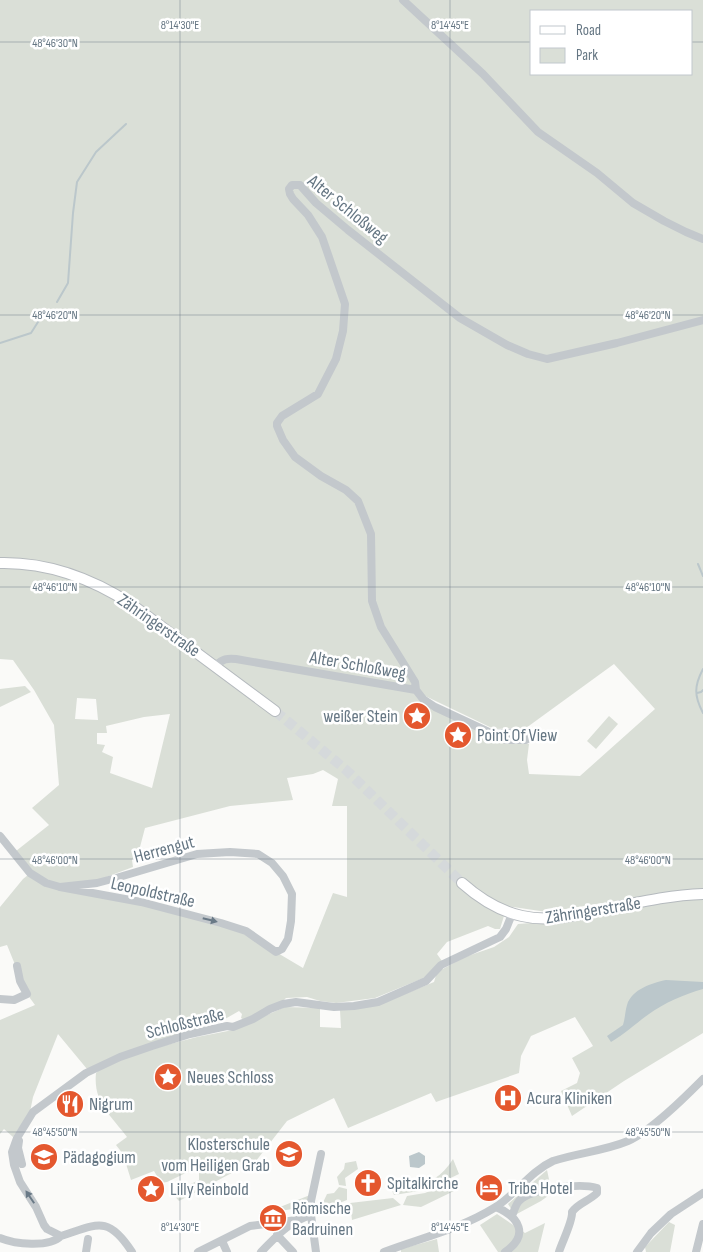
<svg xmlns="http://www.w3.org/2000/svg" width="703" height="1252" viewBox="0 0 703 1252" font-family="'Sofia Sans Condensed',sans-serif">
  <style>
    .green { fill: #dadfd7; fill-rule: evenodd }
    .water { fill: #bbc7cb }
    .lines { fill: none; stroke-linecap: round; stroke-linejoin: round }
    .stream { stroke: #bbc7cb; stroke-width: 2 }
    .major-tunnel { stroke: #d5d9db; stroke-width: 10; stroke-dasharray: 10 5; stroke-linecap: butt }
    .major-casing { stroke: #b5babe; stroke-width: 12 }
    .minor { stroke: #c3c8cc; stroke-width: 8 }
    .major { stroke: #fff; stroke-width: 10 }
    .oneway { fill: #6a7a87 }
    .ticks { fill: none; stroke: #657683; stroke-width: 1; stroke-opacity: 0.45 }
    .labels { text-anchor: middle; stroke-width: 5; stroke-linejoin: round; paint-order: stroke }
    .street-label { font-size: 18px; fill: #657683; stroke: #fff }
    .poi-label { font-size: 18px; fill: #657683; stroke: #fff; text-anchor: start }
    .ticks-label { font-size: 12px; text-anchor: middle; fill: #657683; stroke: #fff; stroke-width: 5; stroke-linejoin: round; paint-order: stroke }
  </style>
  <rect width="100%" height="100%" fill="#fafaf8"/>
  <path class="green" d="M0 0H703V890H682L547 912 507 906 500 929H495L488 926 447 942 437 954 442 961 426 977 375 998 336 1003 320 1001 307 997 286 998 283 1001 244 1020 241 1018 242 1014 239 1011 218 1023 189 1031 87 1069 58 1034 33 1097 30 1112 13 1137 4 1129 0 1134V1020L35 1005 27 994 7 945 0 947V907L23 879 33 871 16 851 49 825 32 808 59 785 54 725 34 690 13 660 0 659ZM532 11H692V74H532ZM614 664 655 709 580 776 529 774 527 760 529 744H526V740L487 731 423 699 419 693 494 729 526 728ZM77 698 96 699 98 720 75 719ZM170 714 152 788 110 773 113 757 102 752 105 745 97 744V733H107L106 726 144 717ZM323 770 338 779 332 806H347V897L333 893 303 968 276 952 246 931 141 902 49 883H73L101 879 133 867 132 860 140 847 145 828 230 806 293 800 287 778 313 774Z
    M25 686 31 692 0 707V689Z
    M609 716 618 724 596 749 587 741Z
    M679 900H703V1033L624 1081 572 1116 561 1091 577 1083 580 1073 572 1058 593 1046 575 1017 531 1036 521 1056 519 1073 436 1102 431 1093 348 1128 334 1098 287 1121 249 1170 243 1167 179 1201 172 1193 199 1180V1173L194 1169 167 1182 161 1183 154 1171 131 1180 123 1154 116 1145 127 1137C111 1115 93 1103 96 1073L101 1068 147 1050 197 1037 233 1030 285 1007 320 1008V1027L341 1028 340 1010 378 1005 434 982 437 972 465 957 494 947 509 937 518 924 582 919Z
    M453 1159 459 1174 425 1190 394 1195 387 1180C415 1189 437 1185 453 1159Z
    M356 1161 358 1169 345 1178 346 1186 339 1185 337 1177 344 1169 345 1163Z
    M547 1170 552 1193 541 1201 515 1215 508 1204Z
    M449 1183 454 1191 421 1207 403 1205 407 1196 425 1193Z
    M339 1187 347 1189V1200L319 1211 327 1194 334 1193Z
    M310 1195 307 1207 265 1213Z
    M393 1198 401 1205 352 1220 350 1203Z
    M497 1214 525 1233 545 1223 538 1252H498L480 1225Z
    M669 1222 675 1225 670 1252H646L645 1247Z
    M437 1239 439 1252H401V1249Z"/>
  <path class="water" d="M666 980 703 982V989C685 994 664 1003 649 1014 636 1023 625 1034 611 1042L607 1036 623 1025C625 1019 625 1012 627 1005 632 989 652 983 666 980Z
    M419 1152 425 1156V1164L419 1168 410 1167 409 1156Z"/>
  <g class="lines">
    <path class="stream" d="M57 302 68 283 73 213 77 182 96 152 126 124
      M0 343 31 333 45 311
      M698 564 703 576
      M703 669C694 686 694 696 703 713
      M697 693 701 692 703 690"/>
    <path class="major-tunnel" d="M275 711 345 769 462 883"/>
    <defs>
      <path id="major" d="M0 563C48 562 91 578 131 604L275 711
        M462 883C480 899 499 911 522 916 548 922 572 916 597 911 632 904 667 895 703 894"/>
    </defs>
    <use href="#major" class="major-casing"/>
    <path class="minor" d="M403 0 483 74 538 132 597 173 633 203 664 221 686 232 703 239
      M216 665C223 659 227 658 236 659L416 690
      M416 690 415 682 381 627 372 601 371 534 358 501 346 490 321 476 295 457 283 440 277 426V423L282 416 318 394 336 359 343 331 345 304 322 237 308 215 293 199 290 194 289 189 292 185H300L316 203 348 230 460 318 507 345 528 354 547 359 617 343 703 320
      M416 690 423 699 435 707 506 740H526L532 736 519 732 493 734
      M0 836 30 873 46 883 60 887 141 902 221 923 246 931 276 952 282 949 288 939 291 921 292 894 283 876 272 863 258 854 230 852 197 854 116 878 97 883 60 887
      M0 999 14 1000 27 994 20 981 17 966
      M19 1141 18 1148 22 1164
      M496 1207C519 1217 530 1235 505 1252
      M512 1216C514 1211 516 1204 519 1201 531 1188 581 1183 597 1188V1193C589 1201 578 1203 572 1212 573 1221 562 1242 559 1252
      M277 1235 293 1252
      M0 1238C14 1244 49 1248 61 1236
      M222 1241 227 1252
      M86 1252 88 1239
      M132 1252C108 1215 98 1224 61 1236L47 1229 44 1225 36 1207 20 1182 14 1165 12 1152 17 1138 33 1112 86 1073 120 1057 152 1046 190 1034 227 1026 233 1027 253 1019 270 1009 283 1004 296 1002 334 1007 354 1006 378 1002 426 981 441 965 500 937 506 929 512 914
      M198 1252 250 1226 297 1220
      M261 1252C278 1235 287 1223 311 1215
      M316 1252 311 1215V1201L321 1154
      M384 1252C421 1238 460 1229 494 1208 516 1195 529 1172 553 1161 577 1153 604 1151 628 1141 651 1131 685 1097 703 1079
      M637 1252 651 1233 671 1214 703 1193
      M696 1252 703 1224"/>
    <use href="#major" class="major"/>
  </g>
  <defs><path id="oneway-solid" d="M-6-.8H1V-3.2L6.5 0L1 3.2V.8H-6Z" transform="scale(1.25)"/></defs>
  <g class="oneway">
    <use href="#oneway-solid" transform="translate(210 920) rotate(14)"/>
    <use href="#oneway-solid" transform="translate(30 1197) rotate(-124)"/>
  </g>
  <path class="ticks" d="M180 0V1252M450 0V1252M0 42H532M692 42H703M0 315H703M0 587H703M0 859H703M0 1132H703"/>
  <defs>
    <symbol id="sight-disc" viewBox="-11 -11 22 22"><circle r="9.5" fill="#e4572e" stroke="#fff"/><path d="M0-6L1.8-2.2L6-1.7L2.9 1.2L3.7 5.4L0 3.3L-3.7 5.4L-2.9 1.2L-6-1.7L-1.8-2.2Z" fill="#fff"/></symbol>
    <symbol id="hospital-disc" viewBox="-11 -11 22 22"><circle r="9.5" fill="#e4572e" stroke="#fff"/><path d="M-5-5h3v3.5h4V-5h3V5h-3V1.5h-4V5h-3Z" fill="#fff"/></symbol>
    <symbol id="restaurant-disc" viewBox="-11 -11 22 22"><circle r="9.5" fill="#e4572e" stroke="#fff"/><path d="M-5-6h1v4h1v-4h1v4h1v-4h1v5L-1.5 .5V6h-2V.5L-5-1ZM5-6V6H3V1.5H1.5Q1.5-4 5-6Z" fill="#fff"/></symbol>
    <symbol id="school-disc" viewBox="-11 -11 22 22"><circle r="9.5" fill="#e4572e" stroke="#fff"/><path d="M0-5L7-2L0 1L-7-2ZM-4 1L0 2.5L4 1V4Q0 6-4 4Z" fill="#fff"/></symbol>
    <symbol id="church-disc" viewBox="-11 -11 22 22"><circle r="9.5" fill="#e4572e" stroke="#fff"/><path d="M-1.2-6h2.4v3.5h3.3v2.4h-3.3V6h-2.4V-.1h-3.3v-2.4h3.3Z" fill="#fff"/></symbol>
    <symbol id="hotel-disc" viewBox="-11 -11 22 22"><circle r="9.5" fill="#e4572e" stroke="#fff"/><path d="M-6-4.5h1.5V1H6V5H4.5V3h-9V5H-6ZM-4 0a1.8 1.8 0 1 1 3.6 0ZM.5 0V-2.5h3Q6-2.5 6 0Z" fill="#fff"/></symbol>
    <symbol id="museum-disc" viewBox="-11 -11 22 22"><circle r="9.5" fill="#e4572e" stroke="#fff"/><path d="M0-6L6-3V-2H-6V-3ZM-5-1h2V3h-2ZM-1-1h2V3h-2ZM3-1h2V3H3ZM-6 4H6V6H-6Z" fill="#fff"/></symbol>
  </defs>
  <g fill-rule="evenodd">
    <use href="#sight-disc" x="401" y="700" width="32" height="32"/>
    <use href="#sight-disc" x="442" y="719" width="32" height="32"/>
    <use href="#sight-disc" x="152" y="1061" width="32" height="32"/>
    <use href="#hospital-disc" x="492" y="1082" width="32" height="32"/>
    <use href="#restaurant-disc" x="54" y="1088" width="32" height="32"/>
    <use href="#school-disc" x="273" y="1138" width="32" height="32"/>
    <use href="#school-disc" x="28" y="1141" width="32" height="32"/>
    <use href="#church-disc" x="352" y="1167" width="32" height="32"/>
    <use href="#hotel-disc" x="473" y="1172" width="32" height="32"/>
    <use href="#sight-disc" x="135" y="1173" width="32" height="32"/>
    <use href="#museum-disc" x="257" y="1202" width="32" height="32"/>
  </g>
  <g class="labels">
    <g class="street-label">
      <text transform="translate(348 209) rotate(39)" y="6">Alter Schloßweg</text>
      <text transform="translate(159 625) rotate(35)" y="6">Zähringerstraße</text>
      <text transform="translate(358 665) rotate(10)" y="6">Alter Schloßweg</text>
      <text transform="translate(164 849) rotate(-15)" y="6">Herrengut</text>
      <text transform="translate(153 892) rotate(13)" y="6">Leopoldstraße</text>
      <text transform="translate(593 910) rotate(-9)" y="6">Zähringerstraße</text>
      <text transform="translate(185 1023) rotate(-14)" y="6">Schloßstraße</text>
    </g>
    <g class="poi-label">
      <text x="398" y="722" text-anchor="end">weißer Stein</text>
      <text x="477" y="741">Point Of View</text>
      <text x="187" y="1083">Neues Schloss</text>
      <text x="527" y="1104">Acura Kliniken</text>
      <text x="89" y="1110">Nigrum</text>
      <text x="270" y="1150" text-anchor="end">Klosterschule<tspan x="270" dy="21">vom Heiligen Grab</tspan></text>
      <text x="63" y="1163">Pädagogium</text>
      <text x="387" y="1189">Spitalkirche</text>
      <text x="508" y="1194">Tribe Hotel</text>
      <text x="170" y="1195">Lilly Reinbold</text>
      <text x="292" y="1214">Römische<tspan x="292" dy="21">Badruinen</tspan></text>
    </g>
  </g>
  <g class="ticks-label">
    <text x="180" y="29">8°14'30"E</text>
    <text x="450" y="29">8°14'45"E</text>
    <text x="55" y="47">48°46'30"N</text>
    <text x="55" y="319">48°46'20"N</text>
    <text x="648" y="319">48°46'20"N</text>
    <text x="55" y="591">48°46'10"N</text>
    <text x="648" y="591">48°46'10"N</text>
    <text x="55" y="864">48°46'00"N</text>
    <text x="648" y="864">48°46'00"N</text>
    <text x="55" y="1136">48°45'50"N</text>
    <text x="648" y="1136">48°45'50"N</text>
    <text x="180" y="1231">8°14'30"E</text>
    <text x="450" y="1231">8°14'45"E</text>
  </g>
  <rect x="530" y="10" width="162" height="65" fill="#ffffff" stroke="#c1c8cd"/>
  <rect x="540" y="26" width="25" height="8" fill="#ffffff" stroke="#c1c8cd"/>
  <text x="576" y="35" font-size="15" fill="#657683">Road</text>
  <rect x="540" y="48" width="25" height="15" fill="#dadfd7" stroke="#c1c8cd"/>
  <text x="576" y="60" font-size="15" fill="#657683">Park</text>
</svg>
